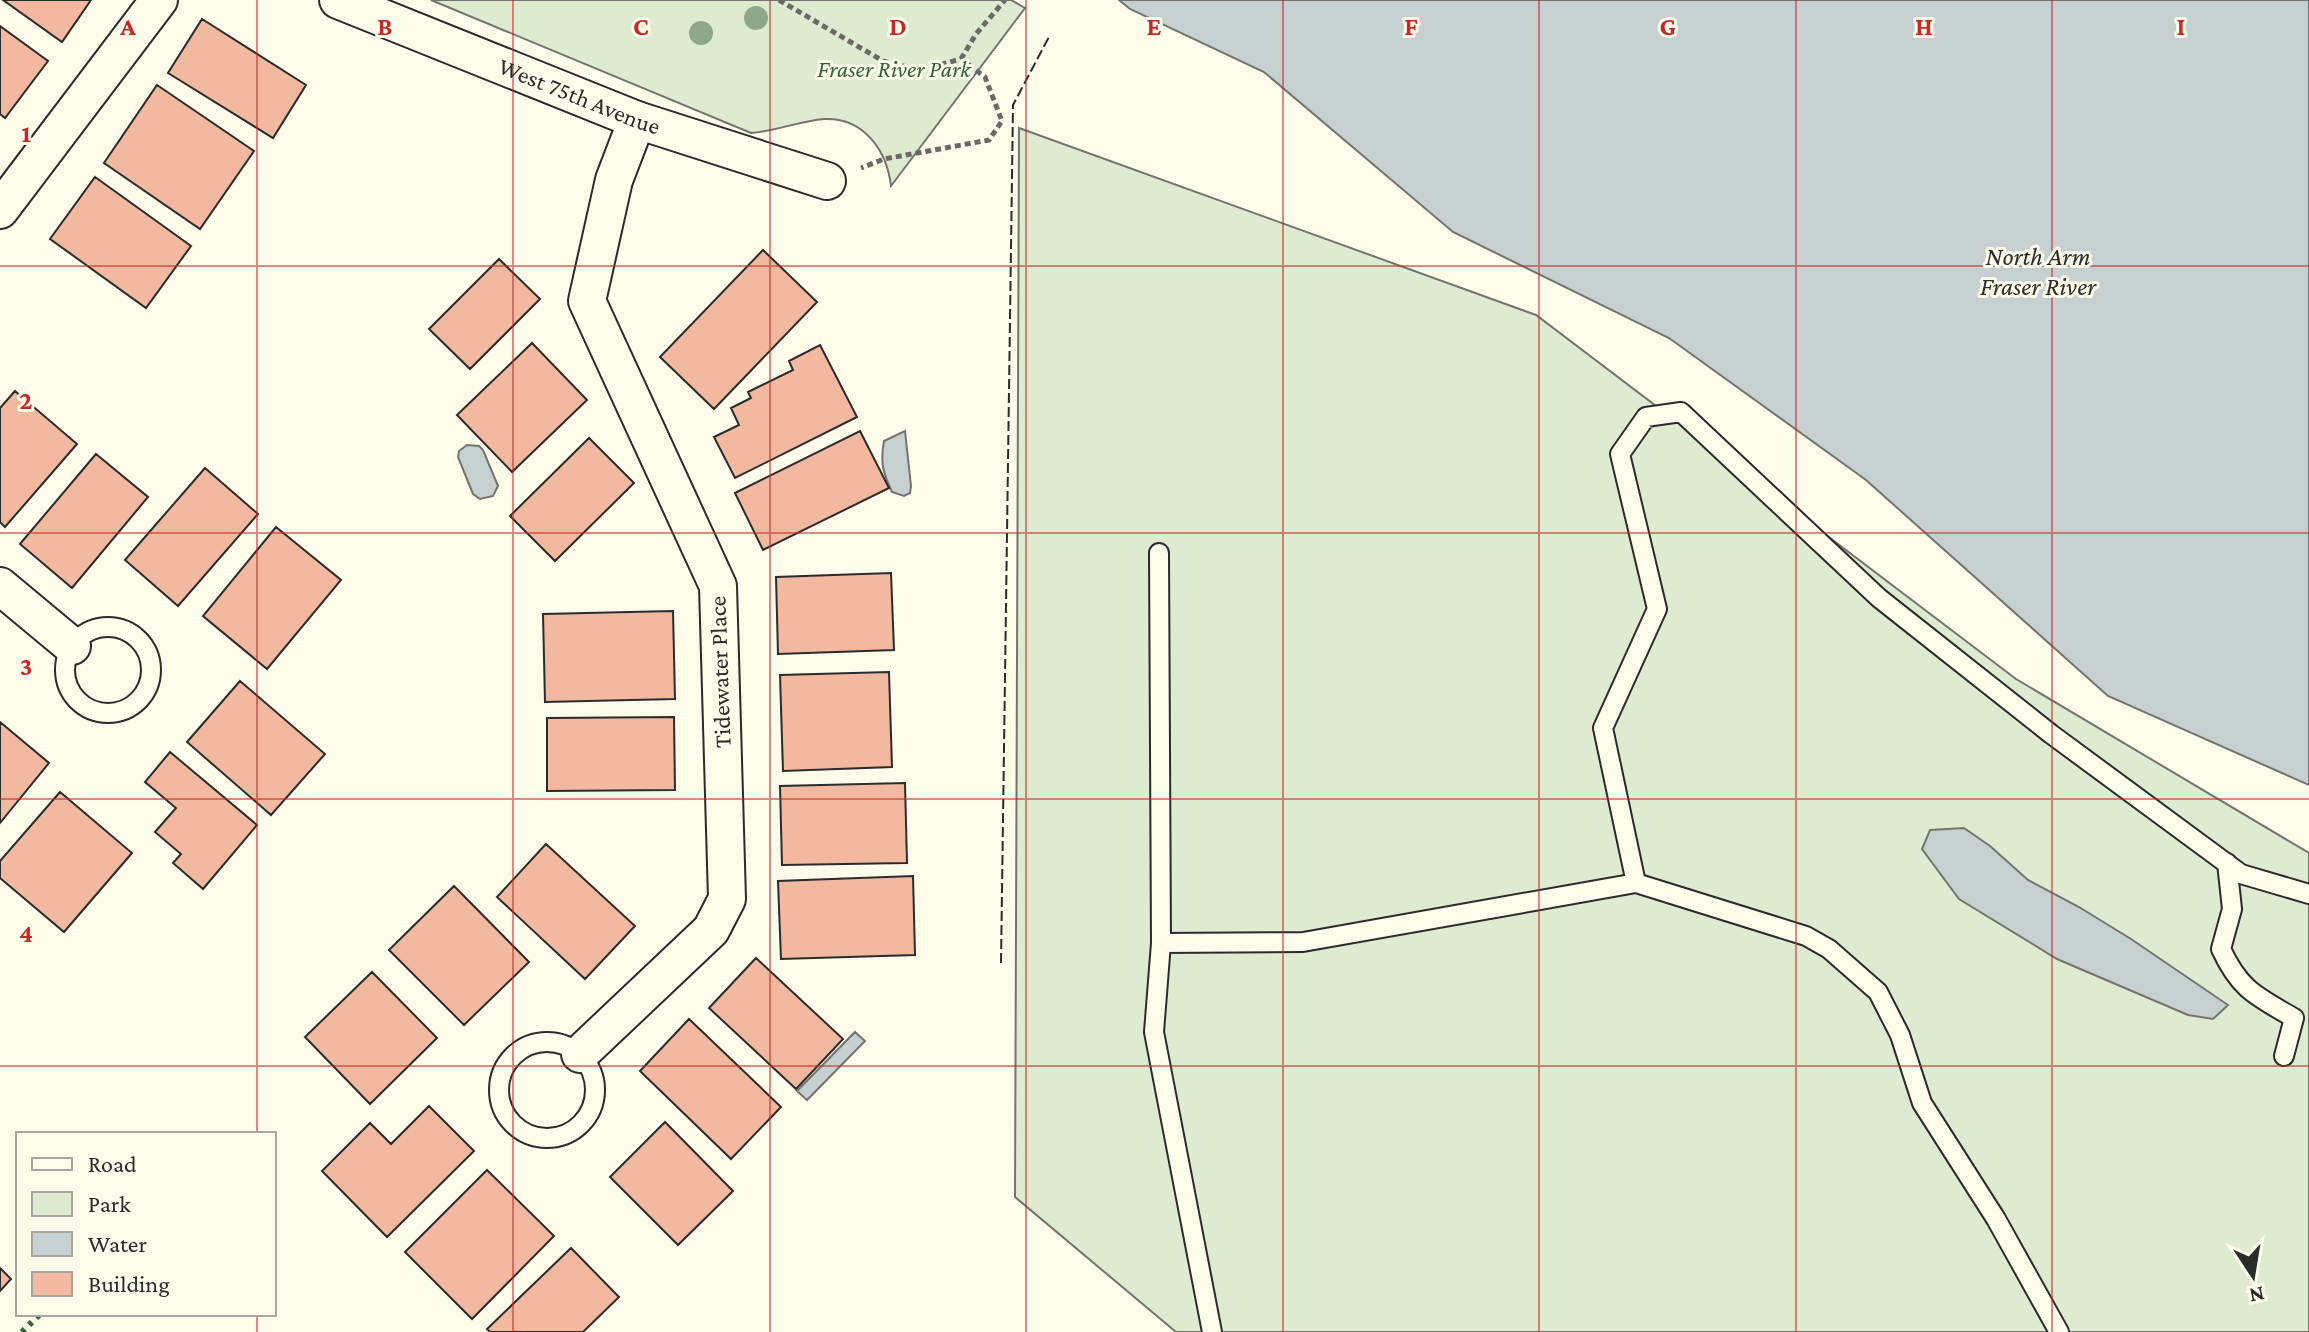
<svg xmlns="http://www.w3.org/2000/svg" width="2309" height="1332" viewBox="0 0 2309 1332" font-family="'Crimson Pro',serif">
  <style>
    .green { fill: #deebd1; stroke: #74746e; stroke-width: 2 }
    .water { fill: #c7d0d0; stroke: #74746e; stroke-width: 2 }
    .building { fill: #f2b8a0; stroke: #2b2b2b; stroke-width: 2 }
    .lines { fill: none; stroke-linecap: round; stroke-linejoin: round }
    .service-casing { stroke: #2b2b2b; stroke-width: 22 }
    .minor-casing { stroke: #2b2b2b; stroke-width: 40 }
    .path { stroke: #6a6964; stroke-width: 5; stroke-dasharray: 6 4; stroke-linecap: butt }
    .service { stroke: #fdfbea; stroke-width: 18 }
    .minor { stroke: #fdfbea; stroke-width: 36 }
    .hedge { stroke: #34623c; stroke-width: 6; stroke-dasharray: 4 6; stroke-linecap: butt }
    .fence { stroke: #2b2b2b; stroke-width: 2; stroke-dasharray: 10 4; stroke-linecap: butt }
    .tree { fill: #8ea78a }
    .grid { fill: none; stroke: #c62828; stroke-width: 2; stroke-opacity: 0.55 }
    .labels { text-anchor: middle; stroke-width: 6; stroke-linejoin: round; paint-order: stroke }
    .park-label { font-size: 24px; font-style: italic; fill: #34623c; stroke: #fdfbea }
    .street-label { font-size: 24px; fill: #2b2b2b; stroke: #fdfbea }
    .water-label { font-size: 26px; font-style: italic; fill: #2b2b2b; stroke: #fdfbea }
    .grid-label { font-size: 26px; text-anchor: middle; font-weight: bold; fill: #c62828; stroke: #fdfbea; stroke-width: 6; stroke-linejoin: round; paint-order: stroke }
  </style>
  <rect width="100%" height="100%" fill="#fdfbea"/>
  <path class="green" d="M431 0H1011L1025 8 891 186C887 151 864 117 824 119 800 121 776 131 751 133Z
    M1019 128 1536 315 2016 679 2309 853V1332H1176L1015 1197Z"/>
  <path class="water" d="M1119 0H2309V785L2108 696 1866 480 1669 338 1453 232 1264 72 1130 9Z
    M905 431 911 486 910 493 904 496 892 492C883 473 880 462 884 441Z
    M467 445 479 446 483 450 498 486 493 496 480 499 473 494 458 457 459 451Z
    M1964 828 1990 846 2028 880 2079 907 2131 939 2228 1005 2213 1019 2188 1015 2057 959 1959 899 1922 849 1930 830Z
    M855 1032 865 1041 807 1100 797 1091Z"/>
  <path class="building" d="M3 0H91L62 42Z
    M202 19 306 85 273 138 168 73Z
    M0 26 48 61 5 118 0 114Z
    M157 85 254 151 200 229 104 163Z
    M95 177 191 246 146 308 50 239Z
    M763 250 817 302 714 409 660 357Z
    M499 259 540 299 470 369 429 329Z
    M532 343 587 400 512 472 457 415Z
    M820 345 857 417 735 478 714 437 739 425 731 408 751 398 748 392 793 370 789 361Z
    M15 391 77 444 5 527 0 522V408Z
    M860 431 889 488 763 550 735 493Z
    M589 438 634 483 555 561 510 516Z
    M96 454 148 497 72 588 20 544Z
    M205 468 258 514 178 606 125 560Z
    M276 527 341 580 267 669 203 616Z
    M891 573 894 650 778 654 776 577Z
    M673 611 675 699 545 702 543 614Z
    M889 672 892 767 783 771 780 675Z
    M240 681 325 754 271 815 187 742Z
    M674 717 675 790 547 791V718Z
    M0 722 49 763 0 823Z
    M170 752 257 825 203 889 173 863 181 854 155 832 176 808 145 782Z
    M905 783 907 863 782 865 780 786Z
    M60 792 132 853 64 932 0 878V861Z
    M546 844 635 926 585 979 497 897Z
    M913 876 915 955 781 959 778 881Z
    M454 886 529 962 464 1025 389 950Z
    M756 958 843 1039 796 1089 709 1008Z
    M372 972 437 1038 370 1104 305 1037Z
    M689 1019 781 1107 731 1159 640 1071Z
    M429 1106 474 1151 387 1237 322 1171 370 1123 391 1144Z
    M665 1122 733 1191 678 1245 610 1177Z
    M487 1170 554 1236 472 1319 405 1252Z
    M571 1248 619 1297 583 1332H490L487 1329Z
    M0 1268 11 1279 0 1291Z"/>
  <g class="lines">
    <defs>
      <path id="service" d="M1159 553 1161 943 1154 1032 1212 1332
        M65 670a43 43 0 1 1 86 0a43 43 0 1 1-86 0Z
        M2227 863 2232 909 2221 949C2240 990 2256 996 2294 1018L2284 1056
        M1636 883 1603 728 1657 609 1620 454 1646 417 1681 412 1879 598 2051 734 2241 874 2309 894
        M1161 943 1303 942 1636 883 1806 936 1829 949 1878 992 1900 1035 1922 1103 1996 1219 2059 1332
        M499 1090a48 48 0 1 1 96 0a48 48 0 1 1-96 0Z"/>
      <g id="minor">
        <path id="s1" d="M338 0 637 120 827 181"/>
        <path d="M0 210 159 0"/>
        <path d="M0 586 72 646"/>
        <path d="M580 1054 711 930 727 899 718 586 587 301 614 180 637 120"/>
      </g>
    </defs>
    <use href="#service" class="service-casing"/>
    <use href="#minor" class="minor-casing"/>
    <path class="path" d="M779 0 883 61 919 70 961 59 985 77 1002 121 989 140 884 159 861 168
      M961 59 976 34 1005 0"/>
    <use href="#service" class="service"/>
    <use href="#minor" class="minor"/>
    <path class="hedge" d="M22 1332 40 1314"/>
    <path class="fence" d="M1001 963 1013 105 1050 35"/>
  </g>
  <g class="tree">
    <circle cx="756" cy="18" r="12"/>
    <circle cx="701" cy="33" r="12"/>
  </g>
  <path class="grid" d="M257 0V1134M513 0V1332M770 0V1332M1026 0V1332M1283 0V1332M1539 0V1332M1796 0V1332M2052 0V1332M0 266H2309M0 533H2309M0 799H2309M0 1066H2309M257 1314V1332"/>
  <g class="labels">
    <g class="park-label">
      <text x="894" y="77">Fraser River Park</text>
    </g>
    <g class="street-label">
      <text dy="8" stroke="none"><textPath href="#s1" startOffset="260">West 75th Avenue</textPath></text>
      <text transform="translate(720 672) rotate(-92)" y="8">Tidewater Place</text>
    </g>
    <g class="water-label">
      <text x="2038" y="265">North Arm<tspan x="2038" dy="30">Fraser River</tspan></text>
    </g>
  </g>
  <g class="grid-label">
    <text x="128" y="35">A</text>
    <text x="385" y="35">B</text>
    <text x="641" y="35">C</text>
    <text x="898" y="35">D</text>
    <text x="1154" y="35">E</text>
    <text x="1411" y="35">F</text>
    <text x="1668" y="35">G</text>
    <text x="1924" y="35">H</text>
    <text x="2181" y="35">I</text>
    <text x="26" y="142">1</text>
    <text x="26" y="409">2</text>
    <text x="26" y="675">3</text>
    <text x="26" y="942">4</text>
  </g>
  <rect x="16" y="1132" width="260" height="184" fill="#fdfbea" stroke="#a9a89e" stroke-width="2"/>
  <rect x="32" y="1158" width="40" height="12" fill="#fdfbea" stroke="#a9a89e" stroke-width="2"/>
  <text x="88" y="1172" font-size="24" fill="#2b2b2b">Road</text>
  <rect x="32" y="1192" width="40" height="24" fill="#deebd1" stroke="#a9a89e" stroke-width="2"/>
  <text x="88" y="1212" font-size="24" fill="#2b2b2b">Park</text>
  <rect x="32" y="1232" width="40" height="24" fill="#c7d0d0" stroke="#a9a89e" stroke-width="2"/>
  <text x="88" y="1252" font-size="24" fill="#2b2b2b">Water</text>
  <rect x="32" y="1272" width="40" height="24" fill="#f2b8a0" stroke="#a9a89e" stroke-width="2"/>
  <text x="88" y="1292" font-size="24" fill="#2b2b2b">Building</text>
  <g transform="translate(2253 1276) rotate(168)" stroke="#fdfbea" stroke-width="6" paint-order="stroke">
  <path d="M0-6L14 30L0 20L-14 30Z" fill="#2b2b2b"/>
  <text y="-12" font-size="22" font-weight="bold" text-anchor="middle" fill="#2b2b2b">N</text>
  </g>
</svg>
